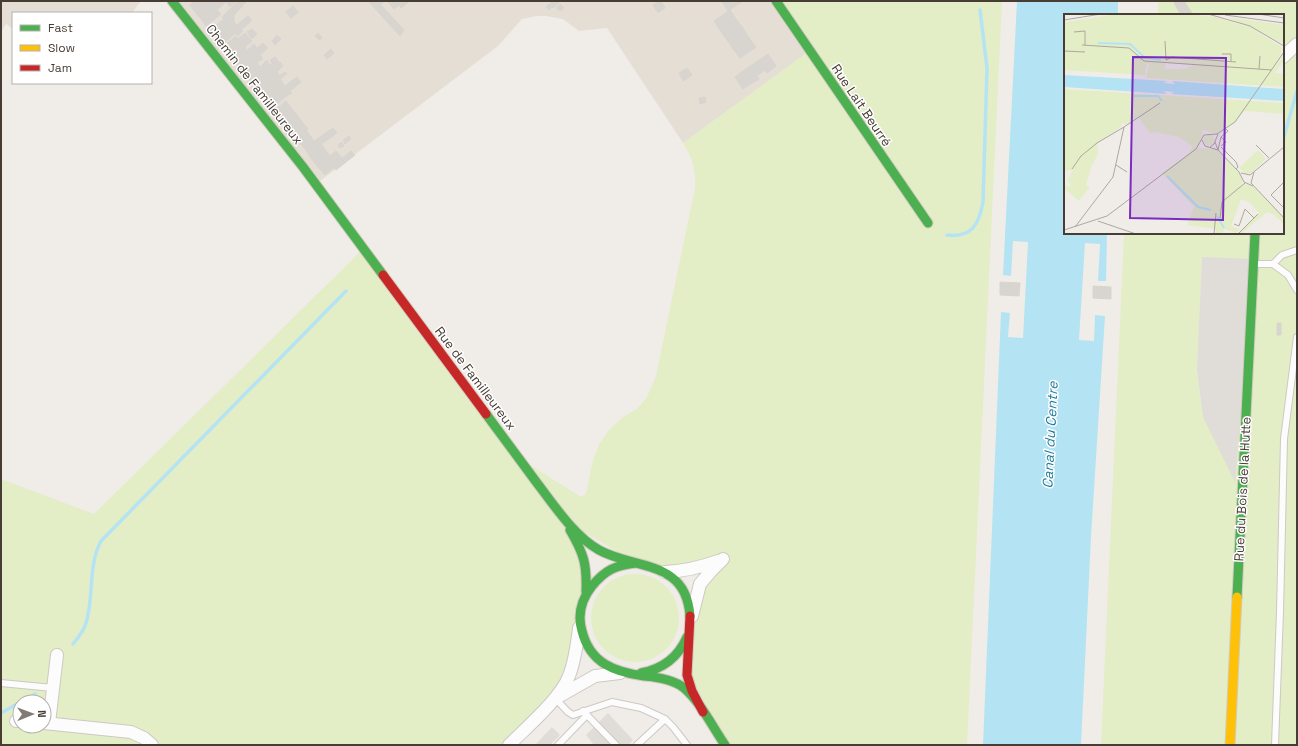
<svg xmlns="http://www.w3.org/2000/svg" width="1298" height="746" viewBox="0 0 1298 746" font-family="'Space Grotesk',sans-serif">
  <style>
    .residential { fill: #e5ded5 }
    .green { fill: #e3edc6; fill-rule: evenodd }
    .parking { fill: #e0dcd8 }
    .water { fill: #b4e4f3 }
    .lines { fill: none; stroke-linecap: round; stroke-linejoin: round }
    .stream { stroke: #b4e4f3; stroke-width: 3.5 }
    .building { fill: #d8d4cf; stroke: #d9d4ce }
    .lane-casing { stroke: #cdc9c4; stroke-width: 8 }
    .street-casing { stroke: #cdc9c4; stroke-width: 14 }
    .fast-casing { stroke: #d2cac0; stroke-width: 11 }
    .slow-casing { stroke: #d2cac0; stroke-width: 11 }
    .jam-casing { stroke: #d2cac0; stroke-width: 11 }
    .lane { stroke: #fdfcfc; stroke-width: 6 }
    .street { stroke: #fdfcfc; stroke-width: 12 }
    .fast { stroke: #4caf50; stroke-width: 9 }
    .slow { stroke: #ffc107; stroke-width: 9 }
    .jam { stroke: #c62828; stroke-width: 9 }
    .labels { text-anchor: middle; stroke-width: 3; stroke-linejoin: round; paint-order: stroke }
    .street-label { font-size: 13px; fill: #483d34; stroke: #fff }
    .water-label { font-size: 14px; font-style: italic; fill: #1f7b9c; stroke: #fff }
    .inset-river { fill: none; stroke: #b4e4f3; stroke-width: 2 }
    .inset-road { fill: none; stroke: #ada7a0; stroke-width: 1 }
    .view { fill: #7b2cbf; fill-opacity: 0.15; stroke: #7b2cbf; stroke-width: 2 }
    .inset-edge { fill: none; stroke: #483d34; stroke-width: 2 }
  </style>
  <rect width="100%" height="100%" fill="#f0ede8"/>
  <path class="residential" d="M1 1H141L132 13H13V29L6 24 1 32Z
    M172 1H776L810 51 683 143 607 28 579 31 563 19 546 16H537L522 19 498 46 316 184Z"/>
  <path class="green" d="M776 1H1002L967 745H725L691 689 689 634 711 571 636 563 566 521 587 573 569 677 509 745H1V479L94 514 364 248 519 458 581 497 586 494 593 460 600 443 609 430 623 417 637 409 647 397 656 376 695 188C696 169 693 160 683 143L809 51ZM20 702H44V726H20Z
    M1158 1H1297V745H1101L1124 233H1283V15H1158ZM1202 257 1203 417 1197 369Z
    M591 618a44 44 0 1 1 88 0a44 44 0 1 1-88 0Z"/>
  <path class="parking" d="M1202 257 1254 259 1235 482 1203 417 1197 369Z
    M608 713 633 740 628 745H594L586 735Z
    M552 727 560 735 550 745H535Z"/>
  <path class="water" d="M1017 1H1118V15H1065V233H1107L1106 281H1098L1100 244 1085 243 1079 340 1094 341 1095 315 1105 316 1091 537 1081 745H983L1001 312 1010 313 1008 337 1023 338 1028 242 1013 241 1011 276 1003 275Z"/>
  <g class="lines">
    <path class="stream" d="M1283 140 1297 91
      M947 235C972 238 979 224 983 202L987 68 980 10
      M73 644C77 639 82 633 85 626 95 599 87 567 101 541L346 291
      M1 713 35 694"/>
  </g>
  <path class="building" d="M195 1H208L196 13 190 5Z
    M208 1H210L214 7 201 19 196 13Z
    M210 1H220L214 7Z
    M220 1H236L230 7 226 2 217 10 214 7Z
    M238 1H247L234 15V22L230 26 222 17Z
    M382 1 383 2 381 5 404 30 400 36 369 2Z
    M387 1H395L399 5 394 9Z
    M395 1H410L401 8Z
    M553 1H561L553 8 552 7 549 10 546 7Z
    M659 1H661L665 8 658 13 653 5Z
    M723 1H743L728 11 722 2Z
    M1177 1H1184L1193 15H1181L1174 3Z
    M560 4 564 8 560 11 556 8Z
    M293 6 298 12 291 18 286 12Z
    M214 7 221 14 206 26 201 19Z
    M730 10 736 19 720 30 714 21Z
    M248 16 252 20 241 30 243 31 238 36 230 26 234 22 237 25Z
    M224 19 230 26 216 37 210 30Z
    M736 19 743 28 727 40 720 30Z
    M230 26 236 33 221 45 216 37Z
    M743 28 749 38 733 49 727 40Z
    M252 29 257 34 252 39 247 32Z
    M245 33 252 41 245 47 238 39Z
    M318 33 322 38 319 40 315 36Z
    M277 35 281 39 275 45 272 41Z
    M236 36 242 43 229 53 223 46Z
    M749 38 756 47 740 58 733 49Z
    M242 43 247 50 234 60 229 53Z
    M263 43 268 48 260 55 263 59 257 62 247 50 254 44 257 48Z
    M331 49 334 53 327 59 324 55Z
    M247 50 252 56 239 67 234 60Z
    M768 54 776 66 767 73 765 70 757 76 759 79 749 85 740 73Z
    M252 56 257 62 243 72 239 67Z
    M275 57 279 62 275 64 273 68 266 73 260 67 267 60 270 65 272 63 270 60Z
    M257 62 260 67 247 77 243 72Z
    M280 62 283 66 277 72 280 76 271 81 266 73 273 68 275 64Z
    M260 67 264 71 252 82 247 77Z
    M687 68 692 75 683 81 679 73Z
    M264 71 269 78 257 89 252 82Z
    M285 72 287 74 274 83 271 81Z
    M740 73 749 85 743 89 735 77Z
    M297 77 301 82 290 91V82Z
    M269 78 274 83 260 94 257 89Z
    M280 79 285 86 290 82V91L281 92 274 83Z
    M274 83 281 92 268 102 261 94Z
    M290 91 292 93 285 97 281 92Z
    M281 92 285 97 273 108 268 102Z
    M705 97 706 102 700 104 699 98Z
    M286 101 297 115 285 124 274 111Z
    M297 115 308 129 296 138 285 124Z
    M333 128 337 133 308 153 304 148Z
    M306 130 314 141 304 148 296 138Z
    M349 136 351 139 345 144 343 140Z
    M341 142 344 146 340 148 338 145Z
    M321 144 330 156 317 166 308 154Z
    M336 151 342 158 336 163 330 156Z
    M351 151 355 155 336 170 334 168 337 165 336 163Z
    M330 156 337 165 325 175 317 166Z
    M1000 282 1020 283 1019 296 1000 295Z
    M1093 286 1111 287V299L1093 298Z
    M1277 323H1281V335H1277Z"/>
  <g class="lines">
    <defs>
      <path id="lane" d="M1255 264H1273L1282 255 1297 250
        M1273 264 1288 275 1297 290
        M1 683 53 688
        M555 698 568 712 573 715 612 702 641 708 665 719 673 727 687 745
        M583 711 616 745
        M558 745 587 715
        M637 745 665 719
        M1275 745 1280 612 1284 439 1297 337"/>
      <path id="street" d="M1283 57 1297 44
        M665 572C685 571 699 568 718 561
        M692 616 700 584 711 571 723 559
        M558 697 595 676 620 673
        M16 721H20
        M44 723 131 732 144 738 152 745
        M49 723 57 655
        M509 745C526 728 561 698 569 676 575 661 577 644 579 628"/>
      <path id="fast" d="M172 1 303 167 383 275
        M776 1 928 223
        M486 414C503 437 520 460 537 483 554 505 574 536 599 550 635 570 686 559 690 616
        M570 530C584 554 587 564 586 592
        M636 563C616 565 605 570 592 586 581 600 577 614 582 631 590 663 614 672 644 676 657 677 673 679 684 688 701 703 712 726 725 745
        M1237 597 1255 233
        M641 673C663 669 678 658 687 637"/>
      <path id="slow" d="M1230 745 1237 597"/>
      <path id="jam" d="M383 275 486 414
        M690 616 687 675 692 691 703 712"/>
    </defs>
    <use href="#lane" class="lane-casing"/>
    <use href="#street" class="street-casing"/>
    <use href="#fast" class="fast-casing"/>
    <use href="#slow" class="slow-casing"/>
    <use href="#jam" class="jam-casing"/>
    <use href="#lane" class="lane"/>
    <use href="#street" class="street"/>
    <use href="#fast" class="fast"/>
    <use href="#slow" class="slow"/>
    <use href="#jam" class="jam"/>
  </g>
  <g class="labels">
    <g class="street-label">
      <text transform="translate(255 84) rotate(52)" y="5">Chemin de Familleureux</text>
      <text transform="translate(862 105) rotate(56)" y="5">Rue Lait Beurré</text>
      <text transform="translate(476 378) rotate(53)" y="5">Rue de Familleureux</text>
      <text transform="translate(1242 489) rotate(-87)" y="5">Rue du Bois de la Hutte</text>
    </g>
    <g class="water-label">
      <text transform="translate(1050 435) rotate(-87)" y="5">Canal du Centre</text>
    </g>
  </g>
  <g transform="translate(1064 14)">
    <rect width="220" height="220" fill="#f0ede8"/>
    <path d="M56 0H123L151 3 187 14 218 33 217 43 204 62 220 41V47L211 59 220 60V73L82 64 85 51 83 48 81 61 0 56V8ZM101 49 129 51 121 55H101ZM163 3 220 11V30ZM0 75 220 89V100L180 97 171 108 153 120 138 116 139 122 133 134 152 135 175 158 179 166 176 172 181 169 189 172 220 204V210L209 200 203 198 177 220 175 218 195 199 185 188 177 185 167 212 176 215 172 219 161 215 157 220H152V215L123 211 130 193 98 159 124 140 129 133 115 123 91 118 86 119 74 103 63 111 58 109 57 113 33 129 34 140 27 153 22 171 26 173 15 187 0 174 1 171 5 173 7 170 3 167 9 156 0 157ZM139.5 126a5.5 5.5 0 1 1 11 0a5.5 5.5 0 1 1-11 0ZM194 136 202 145 186 160H182L175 154Z" fill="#e3edc6" fill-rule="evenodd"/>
    <path d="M0 61 104 67 99 69 111 70 108 67 220 75V87L107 80 110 78 99 77 103 80 0 73Z" fill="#b4e4f3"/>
    <path class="inset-river" d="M34 29 66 30 80 43 97 46M70 82H94L98 87M103 162 134 193 147 196M153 202 160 214"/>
    <path class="inset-road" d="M144 0 186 12 220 32M194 0 220 4M161 1 220 9M0 6 37 0M10 18 21 17V31M101 27 102 46M18 31 65 34 80 47 208 56M0 37 21 38M158 40H167V47M102 46 108 43 172 48M195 55 196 42M138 126 141 132 154 136M151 128 154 136 175 158 180 168 189 172M192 131 205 144M157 132 162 128 157 123M146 133 150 130 154 120M157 133 172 148 174 153 172 155M154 136 157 123 164 117 162 115M52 151 63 158M8 155 17 142 33 129 60 113M190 158 187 169 220 204M177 159 186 161 220 133M220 168 207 181 220 194M156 204 158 188 181 169M34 207 72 220M170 210 175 212 181 195 190 204M11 213 49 163 60 113 96 89M0 216 43 202 132 135 140 121 153 120 171 108 220 38M150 220 152 199M174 220 194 200"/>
    <path class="view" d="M69 43 162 44 159 206 66 204Z"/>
    <rect width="220" height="220" class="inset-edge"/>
  </g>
  <rect width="1298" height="746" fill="none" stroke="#483d34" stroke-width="4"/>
  <rect x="12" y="12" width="140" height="72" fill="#ffffff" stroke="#b6b1ae"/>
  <rect x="20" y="25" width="20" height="6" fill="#4caf50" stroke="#b6b1ae"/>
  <text x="48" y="32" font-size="12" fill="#483d34">Fast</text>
  <rect x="20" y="45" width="20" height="6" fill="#ffc107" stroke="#b6b1ae"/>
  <text x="48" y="52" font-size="12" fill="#483d34">Slow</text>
  <rect x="20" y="65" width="20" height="6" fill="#c62828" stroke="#b6b1ae"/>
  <text x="48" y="72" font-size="12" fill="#483d34">Jam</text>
  <g transform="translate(32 714) rotate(89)"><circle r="19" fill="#ffffff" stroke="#b6b1ae"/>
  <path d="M0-3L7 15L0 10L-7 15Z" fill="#837b73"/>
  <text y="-6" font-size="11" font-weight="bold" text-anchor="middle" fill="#483d34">N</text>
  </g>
</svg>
